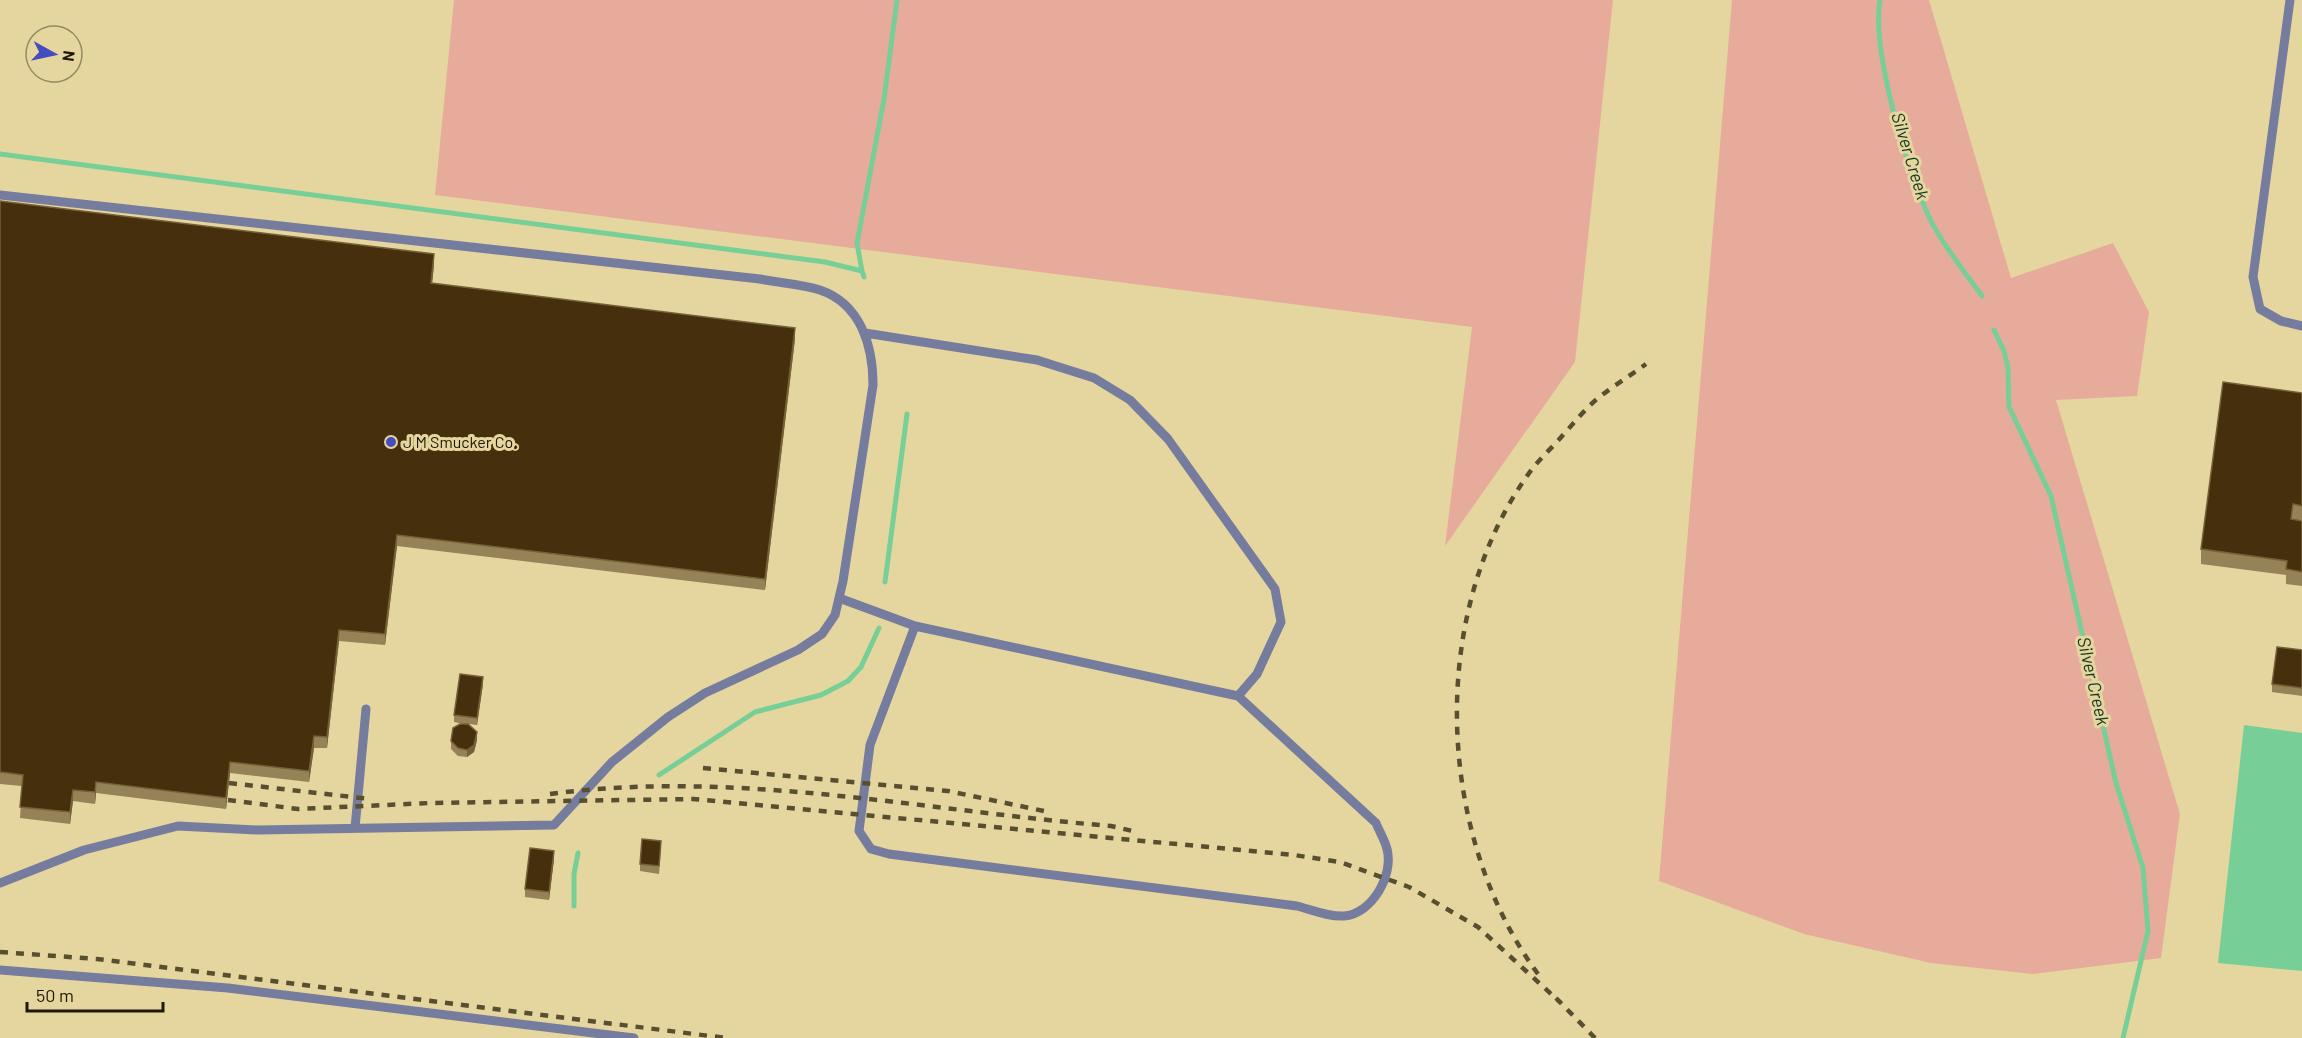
<svg xmlns="http://www.w3.org/2000/svg" width="2302" height="1038" viewBox="0 0 2302 1038" font-family="Barlow,sans-serif">
  <style>
    .green { fill: #e7ab9c }
    .water { fill: #77cf97 }
    .lines { fill: none; stroke-linecap: round; stroke-linejoin: round }
    .stream { stroke: #77cf97; stroke-width: 5 }
    .lane { stroke: #757c9e; stroke-width: 9 }
    .rail { stroke: #574f30; stroke-width: 4.5; stroke-dasharray: 8 8; stroke-linecap: butt }
    .wall { fill: #958256 }
    .shaded-wall { fill: #756138 }
    .building { fill: #452f0c; stroke: #756138; stroke-width: 1.5 }
    .poi-dot { fill: #454cc0; stroke: #e5d69f; stroke-width: 2 }
    .labels { text-anchor: middle; stroke-width: 6; stroke-linejoin: round; paint-order: stroke }
    .poi-label { font-size: 16px; fill: #1d1703; stroke: #e5d69f; text-anchor: start }
    .water-label { font-size: 18px; font-style: italic; fill: #133822; stroke: #e5d69f }
  </style>
  <rect width="100%" height="100%" fill="#e5d69f"/>
  <path class="green" d="M454 0H1613L1575 362 1445 546 1472 327 435 195Z
    M1732 0H1929L2011 278 2113 243 2149 312 2137 396 2056 400 2180 814 2161 958 2033 974 1931 963 1804 934 1659 881Z"/>
  <path class="water" d="M2244 725 2302 733V971L2218 963Z"/>
  <g class="lines">
    <path class="stream" d="M1880 0C1871 49 1908 175 1931 221 1944 247 1965 272 1982 296
      M0 154 825 262 862 271 864 277
      M862 271 857 243 884 99 897 0
      M1994 330 2004 351 2008 368 2009 407 2051 496 2116 783 2143 868 2148 931 2123 1038
      M885 582 907 414
      M659 775 755 712 821 695 848 681 861 667 879 628
      M574 906V874L578 853"/>
    <path class="lane" d="M2290 0 2253 277 2260 309 2281 321 2302 326
      M0 195 760 279C779 283 801 284 820 290 861 304 873 346 873 385L843 581 835 615 822 634 798 650 705 693 668 717 612 762 554 825 258 830 178 826 84 850 0 883
      M839 598 915 626 1238 696 1257 674 1281 622 1275 589 1168 439 1130 400 1094 378 1037 360 865 333
      M915 626 870 745 859 831 871 849 889 854 1297 906C1312 910 1329 917 1344 916 1372 914 1394 875 1387 849 1385 840 1379 831 1376 823L1238 696
      M355 828 366 709
      M0 970 228 988 634 1038"/>
    <path class="rail" d="M703 768 948 791 1044 811
      M229 783 370 799
      M550 794C737 769 925 811 1111 826L1137 832
      M228 800 298 809 430 803 693 799 1294 855 1340 862 1409 887 1478 927 1561 1003
      M0 952 97 959 726 1038
      M1538 974C1437 837 1427 618 1527 476 1537 461 1551 449 1563 435 1574 423 1585 409 1597 399 1613 386 1630 376 1646 364
      M1556 998 1595 1038"/>
  </g>
  <path class="wall" d="M0 201 434 265 432 283 795 339 765 590 397 546 385 645 339 641 327 748H314L309 782 230 773 226 809 96 793 95 804 73 801 70 824 20 818 22 786 0 784Z
    M2302 393V586L2286 584V575L2201 564V549Z
    M2302 650V696L2272 692V684Z
    M483 684 477 725 469 724 477 740 474 752 467 757 458 756 451 749V741L463 724 454 722V715Z
    M661 849 659 874 640 871V864Z
    M554 859 549 900 525 897V889Z"/>
  <path class="shaded-wall" d="M434 254V265L431 295V283Z
    M795 328V339L765 590V579Z
    M397 535V546L385 645V634Z
    M339 630V641L327 748V737Z
    M483 677V684L477 725V718Z
    M477 732V740L474 752 467 757V750Z
    M314 736V748L309 782V771Z
    M230 762V773L226 809V798Z
    M96 782V793L95 804V792Z
    M73 790V801L70 824V812Z
    M554 851V859L549 900V892Z"/>
  <path class="building" d="M0 201 434 254 431 283 795 328 765 579 397 535 385 634 339 630 327 737 314 736 309 771 230 762 226 798 96 782 95 792 73 790 70 812 20 807 23 775 0 772Z
    M2223 382 2302 393V506L2293 504 2291 519 2302 521V572L2286 569 2287 561 2201 549Z
    M2277 647 2302 650V688L2272 684Z
    M460 674 483 677 477 718 454 715Z
    M460 724H468L477 732 474 745 467 750 458 748 451 741 453 728Z
    M642 839 661 841 659 866 640 864Z
    M530 848 554 851 549 892 525 889Z"/>
  <circle class="poi-dot" cx="391" cy="442" r="6"/>
  <g class="labels">
    <g class="poi-label">
      <text x="403" y="448">J M Smucker Co.</text>
    </g>
    <g class="water-label">
      <text transform="translate(1910 156) rotate(73)" y="6">Silver Creek</text>
      <text transform="translate(2093 681) rotate(77)" y="6">Silver Creek</text>
    </g>
  </g>
  <g transform="translate(54 54) rotate(98)"><circle r="28" fill="#e5d69f" stroke="#958a61" stroke-width="1.5"/>
  <path d="M0-4.5L10 22L0 15L-10 22Z" fill="#454cc0"/>
  <text y="-9" font-size="16" font-weight="bold" text-anchor="middle" fill="#1d1703">N</text>
  </g>
  <path d="M27 1002v9h136v-9" fill="none" stroke="#1d1703" stroke-width="3"/>
  <text x="36" y="1002" font-size="18" fill="#1d1703" stroke="#e5d69f" stroke-width="4.5" paint-order="stroke">50 m</text>
</svg>
